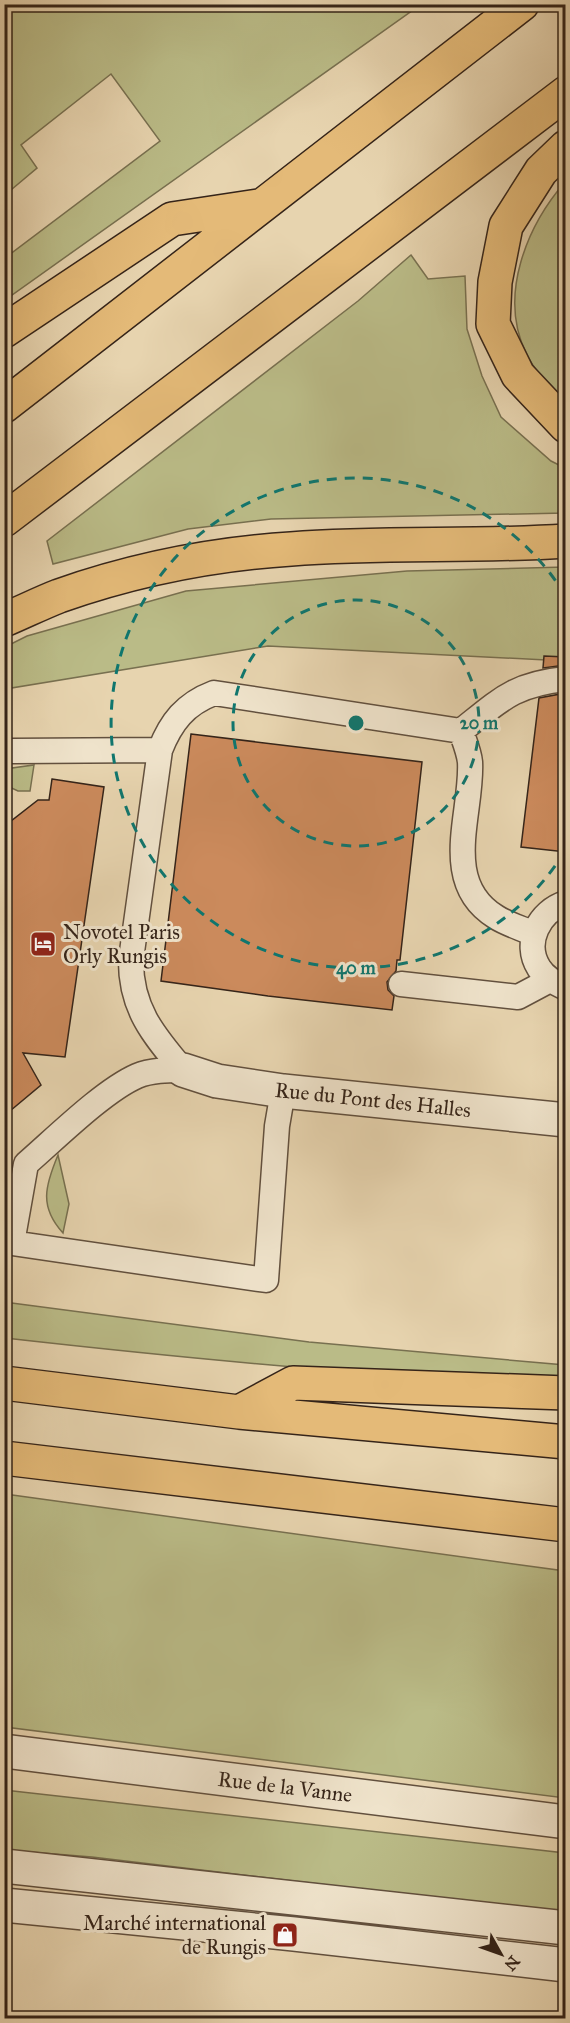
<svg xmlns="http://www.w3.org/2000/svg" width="570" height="2023" viewBox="0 0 570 2023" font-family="'IM FELL Great Primer',serif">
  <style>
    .green { fill: #babb87; stroke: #787050; stroke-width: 1.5 }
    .building { fill: #cb8a5c; stroke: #352419; stroke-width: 1.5 }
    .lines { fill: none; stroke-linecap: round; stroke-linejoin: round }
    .lane-casing { stroke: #62503e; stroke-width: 27 }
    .street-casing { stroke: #62503e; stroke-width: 36 }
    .highway-casing { stroke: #352419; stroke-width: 36 }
    .lane { stroke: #efe3cb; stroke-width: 24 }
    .street { stroke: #efe3cb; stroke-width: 33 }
    .highway { stroke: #e4ba78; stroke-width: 33 }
    .ring { fill: none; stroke: #0f766e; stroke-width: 3; stroke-dasharray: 10 8 }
    .labels { text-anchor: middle; stroke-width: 6; stroke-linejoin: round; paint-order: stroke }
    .poi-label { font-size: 21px; fill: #352419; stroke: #efe3cb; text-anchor: start }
    .street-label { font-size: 21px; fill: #352419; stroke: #efe3cb }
    .centre { fill: #0f766e; stroke: #efe3cb; stroke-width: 3 }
    .ring-label { font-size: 18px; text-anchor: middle; font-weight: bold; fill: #0f766e; stroke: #efe3cb; stroke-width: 6; stroke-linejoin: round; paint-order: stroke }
  </style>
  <rect width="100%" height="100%" fill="#e7d4af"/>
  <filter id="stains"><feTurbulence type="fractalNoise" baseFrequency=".00333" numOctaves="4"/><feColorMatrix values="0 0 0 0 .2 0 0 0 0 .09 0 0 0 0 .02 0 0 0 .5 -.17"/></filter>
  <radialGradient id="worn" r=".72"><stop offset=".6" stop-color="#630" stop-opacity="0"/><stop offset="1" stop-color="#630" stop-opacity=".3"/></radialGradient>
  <path class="green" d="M5 4H420V5L5 300V258L160 141 111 74 21 145 37 168 5 195Z
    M565 182V403C551 387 535 372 526 353 498 295 527 226 565 182Z
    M411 255 428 279 465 276 467 329 482 376 501 417 551 461 565 468V513L271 519 188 529 53 564 47 541 358 301Z
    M565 567V661L268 646 5 689V647L27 636 186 591 407 571Z
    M34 765 30 791H18L5 785V769Z
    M58 1155 69 1204 63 1233C39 1207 45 1186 58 1155Z
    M4 1302 309 1342 565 1365V1385C378 1377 191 1359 5 1338Z
    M5 1494 565 1571V1798L5 1727Z
    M4 1790 565 1853V1913L92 1857 5 1850Z"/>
  <path class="building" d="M544 656 566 657V665L543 668Z
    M566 693V852L521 847 539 698Z
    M191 734 422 762 400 960H397L396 971 387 982 388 990 394 996 392 1010 268 996 161 981Z
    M52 779 104 787 65 1057 23 1053 41 1085 4 1116V833L6 825 38 800H49Z"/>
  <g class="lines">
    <defs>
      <path id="lane" d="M13 751 160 750
        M566 903C539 911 523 943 539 968 545 978 555 983 566 988
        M534 934C521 928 507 924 496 917 439 882 473 812 470 762 469 752 464 740 461 731 500 700 514 684 566 679
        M401 984 518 997 550 980
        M183 1070C168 1070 151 1070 137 1076 103 1091 55 1139 26 1164L12 1243 266 1280 277 1126 283 1091
        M183 1070C153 1035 130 1007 131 959L160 750C171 722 185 704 214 693L461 731"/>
      <path id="street" d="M183 1070 217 1081 283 1091 566 1120
        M4 1751 566 1822
        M4 1866 566 1928
        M4 1905 294 1934 566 1965"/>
      <path id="highway" d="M566 147 541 171 506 226 495 282 493 324 518 375 566 426
        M4 331 172 219 258 206
        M4 406 522 4
        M4 520 566 93
        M4 620C23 612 41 603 59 596 133 570 214 554 291 549 383 542 474 547 566 541
        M4 1383 239 1412 566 1442
        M239 1412 293 1383 566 1393
        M4 1458 566 1525"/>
    </defs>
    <use href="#lane" class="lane-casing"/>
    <use href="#street" class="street-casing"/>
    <use href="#highway" class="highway-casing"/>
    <use href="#lane" class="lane"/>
    <use href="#street" class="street"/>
    <use href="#highway" class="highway"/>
  </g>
  <g class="ring">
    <circle cx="356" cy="723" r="123"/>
    <path d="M565 851A245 245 0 1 1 565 595"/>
  </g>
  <defs>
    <symbol id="hotel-square" viewBox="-11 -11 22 22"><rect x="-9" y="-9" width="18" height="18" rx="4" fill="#8f2418" stroke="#efe3cb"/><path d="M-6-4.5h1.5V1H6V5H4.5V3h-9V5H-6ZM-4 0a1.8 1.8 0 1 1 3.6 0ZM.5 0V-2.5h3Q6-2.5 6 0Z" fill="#fff"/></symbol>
    <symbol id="shop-square" viewBox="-11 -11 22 22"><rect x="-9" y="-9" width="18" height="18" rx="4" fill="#8f2418" stroke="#efe3cb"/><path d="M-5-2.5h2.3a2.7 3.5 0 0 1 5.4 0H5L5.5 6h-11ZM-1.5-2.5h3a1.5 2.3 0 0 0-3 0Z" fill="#fff"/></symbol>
  </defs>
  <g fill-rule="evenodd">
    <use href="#hotel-square" x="28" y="929" width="30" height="30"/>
    <use href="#shop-square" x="270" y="1920" width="30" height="30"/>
  </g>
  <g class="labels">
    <g class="poi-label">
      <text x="63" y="939">Novotel Paris<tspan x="63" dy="24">Orly Rungis</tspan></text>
      <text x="266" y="1930" text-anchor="end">Marché international<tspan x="266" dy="24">de Rungis</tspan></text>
    </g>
    <g class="street-label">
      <text transform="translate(373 1100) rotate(6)" y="7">Rue du Pont des Halles</text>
      <text transform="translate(285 1787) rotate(7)" y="7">Rue de la Vanne</text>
    </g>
  </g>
  <circle cx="356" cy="723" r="9" class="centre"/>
  <g class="ring-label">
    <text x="479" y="729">20 m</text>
    <text x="356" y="974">40 m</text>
  </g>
  <rect width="570" height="2023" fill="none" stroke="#e7d4af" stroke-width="24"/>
  <rect x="6" y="6" width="558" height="2011" fill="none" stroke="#352419" stroke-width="3"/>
  <rect x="12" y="12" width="546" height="1999" fill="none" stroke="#352419" stroke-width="1.5"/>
  <g transform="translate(501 1954) rotate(130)" stroke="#efe3cb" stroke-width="4.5" paint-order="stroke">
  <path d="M0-4.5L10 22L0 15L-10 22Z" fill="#352419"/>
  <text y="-9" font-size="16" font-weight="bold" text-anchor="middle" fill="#352419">N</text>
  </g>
  <rect width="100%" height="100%" filter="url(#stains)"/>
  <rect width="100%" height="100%" fill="url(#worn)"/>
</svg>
